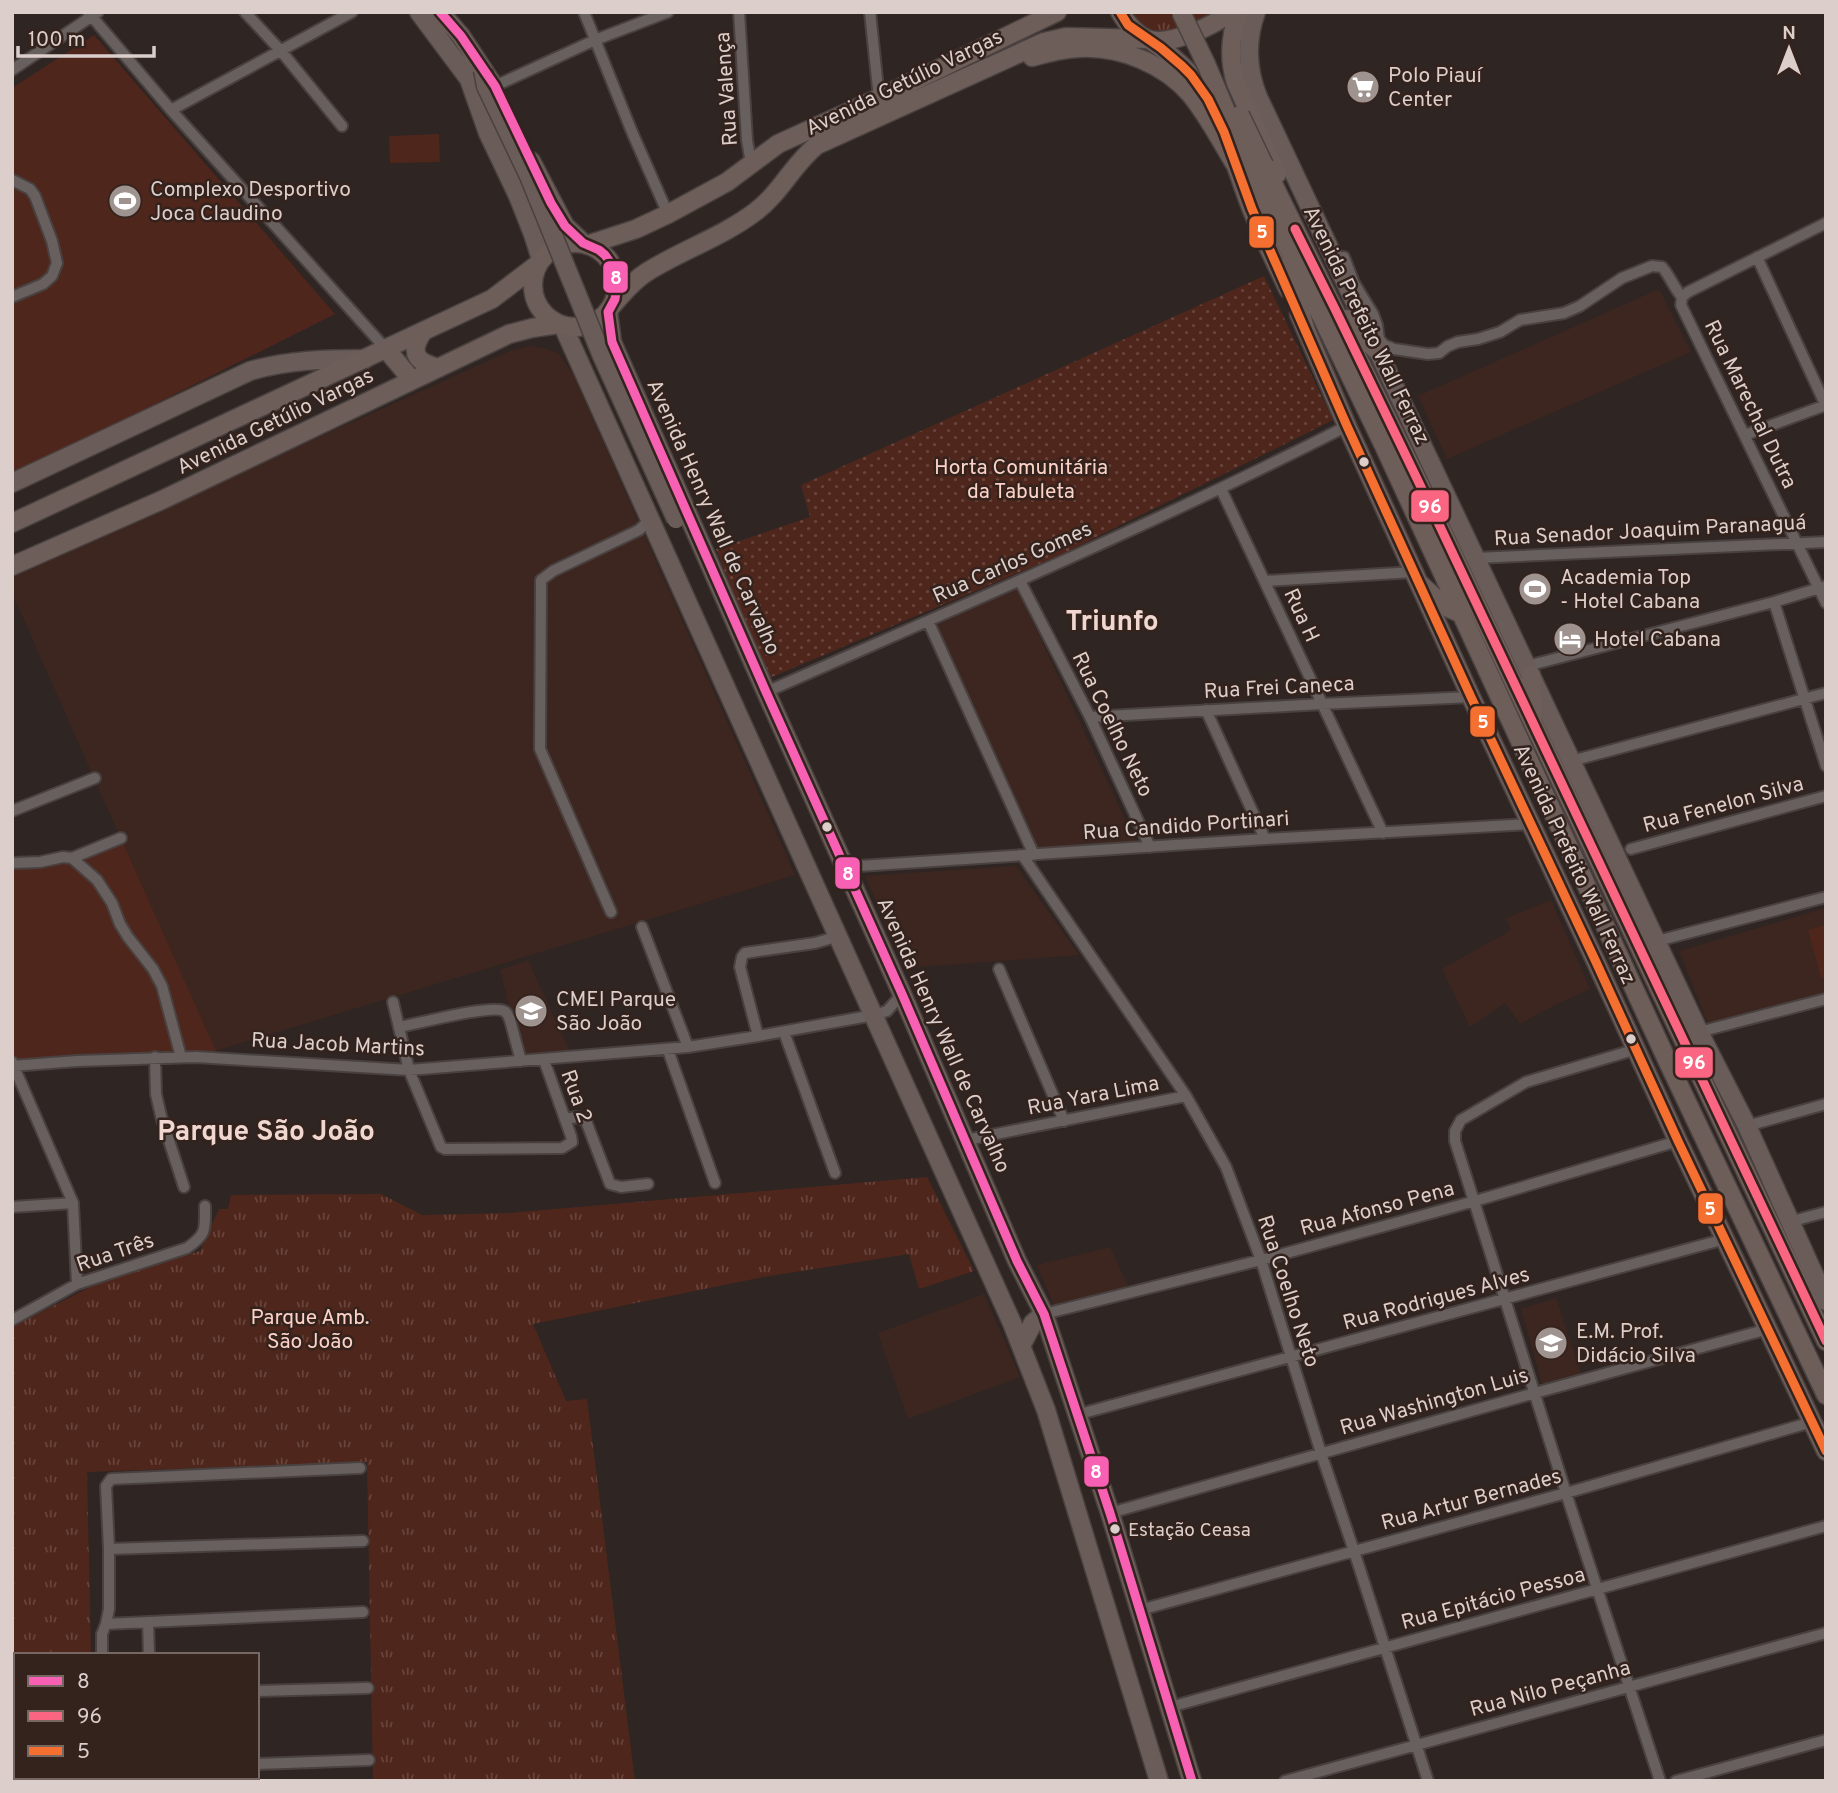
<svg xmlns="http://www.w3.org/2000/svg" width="1838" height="1793" viewBox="0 0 1838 1793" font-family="Overpass,sans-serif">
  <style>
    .built { fill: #3d2620 }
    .grass { fill: #4f261c }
    .park { fill: url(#park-tufts) }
    .garden { fill: url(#garden-dots) }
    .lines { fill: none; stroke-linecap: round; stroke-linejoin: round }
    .minor-casing { stroke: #49413f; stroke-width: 14 }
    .primary-casing { stroke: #49413f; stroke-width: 21 }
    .trunk-casing { stroke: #49413f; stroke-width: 21 }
    .minor { stroke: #68605e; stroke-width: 10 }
    .primary { stroke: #6a5c59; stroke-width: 18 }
    .trunk { stroke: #6d5e5a; stroke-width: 18 }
    .primary-bridge-casing { stroke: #49413f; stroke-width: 21; stroke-linecap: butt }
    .trunk-bridge-casing { stroke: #49413f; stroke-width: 21; stroke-linecap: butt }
    .primary-bridge { stroke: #6a5c59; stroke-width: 18 }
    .trunk-bridge { stroke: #6d5e5a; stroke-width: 18 }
    .bus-1-casing { stroke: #34221d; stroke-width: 14 }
    .bus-2-casing { stroke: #34221d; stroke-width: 14 }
    .bus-3-casing { stroke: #34221d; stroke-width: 14 }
    .bus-1 { stroke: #f860b3; stroke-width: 9 }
    .bus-2 { stroke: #fa6682; stroke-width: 9 }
    .bus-3 { stroke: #f46f30; stroke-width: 9 }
    .bus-dot { fill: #dbcecb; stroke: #34221d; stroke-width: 2.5 }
    .labels { text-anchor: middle; stroke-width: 5; stroke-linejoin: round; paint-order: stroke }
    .bus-label { font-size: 19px; fill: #dbcecb; stroke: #34221d; text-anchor: start }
    .poi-label { font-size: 21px; fill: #dbcecb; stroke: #34221d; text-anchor: start }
    .street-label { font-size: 21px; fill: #dbcecb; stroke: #34221d }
    .park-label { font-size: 21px; fill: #fcd1c6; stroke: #34221d }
    .district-label { font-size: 28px; font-weight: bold; fill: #f0d7d0; stroke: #34221d }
    .line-badge { stroke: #34221d; stroke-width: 2.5 }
    .badge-label { font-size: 19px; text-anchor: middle; font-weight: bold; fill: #fff }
  </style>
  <defs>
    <pattern id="park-tufts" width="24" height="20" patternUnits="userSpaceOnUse" patternTransform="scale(1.75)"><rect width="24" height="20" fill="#4f261c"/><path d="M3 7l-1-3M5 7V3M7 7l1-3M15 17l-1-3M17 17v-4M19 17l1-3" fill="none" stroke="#68443c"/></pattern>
    <pattern id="garden-dots" width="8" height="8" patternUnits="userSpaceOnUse" patternTransform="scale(1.75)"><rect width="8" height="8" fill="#4f261c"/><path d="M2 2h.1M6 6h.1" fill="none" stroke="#68443c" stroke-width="1.8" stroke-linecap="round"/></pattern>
  </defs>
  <rect width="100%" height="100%" fill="#2f2522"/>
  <path class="built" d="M1659 289 1691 352 1447 459 1418 396Z
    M531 346 548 349 559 354 573 374 795 875 215 1051 12 593V576L512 350Z
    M1017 588 1137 845 1038 851 934 626Z
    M1016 866 1079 955 905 968 865 876Z
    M1551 900 1590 989 1553 1006 1520 1024 1505 1003 1470 1027 1442 969 1511 930 1506 918Z
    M1826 908V994L1709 1026 1679 951Z
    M528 960 570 1052 522 1057 500 970Z
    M1110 1247 1128 1286 1054 1306 1037 1265Z
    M984 1294 1020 1377 908 1419 878 1333Z
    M1556 1298 1582 1376 1543 1387 1521 1309Z"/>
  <path class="grass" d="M94 35 335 314 12 476V88Z
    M439 134 440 162 390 163 389 136Z
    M122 841 218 1056 12 1066V867Z
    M1826 925V977L1821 978 1808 930Z"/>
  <path class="park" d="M1127 12H1219C1201 23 1163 40 1143 28 1137 25 1132 18 1127 12Z
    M927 1177 974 1271 919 1289 909 1254 763 1277 533 1324 566 1401 587 1399 635 1781H373L367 1462 87 1472 91 1655H16V1679H12V1327L96 1284 200 1251 219 1209H228L231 1195 381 1194 422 1215 509 1213Z"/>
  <path class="garden" d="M1264 276 1333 420 1060 555 767 679 716 549 810 517 801 485Z"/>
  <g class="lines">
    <defs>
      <path id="minor" d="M88 12 171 110 386 349
        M245 12 281 51 342 126
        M584 12 632 132 668 214
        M739 12 747 140 751 163
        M870 12 879 98
        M12 70 98 12
        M495 86 595 40 668 12
        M171 110 352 12
        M12 180 30 189 35 196 52 241 57 263 52 276 43 284 12 297
        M1344 257 1354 283 1373 314 1377 325 1379 339 1384 345 1394 349 1428 354 1439 353 1448 346 1458 342 1478 339 1500 332 1520 320 1564 313 1580 306 1622 278 1652 266 1662 267C1670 276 1674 288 1682 297
        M1757 257 1826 406
        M1682 297 1681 305 1826 603
        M1682 297 1688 292 1826 223
        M1745 435 1826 405
        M1221 489 1383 833
        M1476 558 1826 542
        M1020 581 1090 717 1150 847
        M1265 581 1414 572
        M1774 602 1826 766
        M928 621 1034 855
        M1527 666 1774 602 1826 586
        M766 692C961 606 1157 523 1347 426
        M1206 710 1265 839
        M1090 717 1322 704 1471 697
        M1571 761 1826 693
        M12 811 95 778
        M1631 849 1826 796
        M1023 856 1186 1096 1226 1167 1261 1260 1321 1453 1354 1551 1428 1781
        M72 858 97 880 112 903 120 924 128 937 153 969 162 986 181 1057
        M12 863 40 862 63 857 72 858 121 838
        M844 867 1265 839 1531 824
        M611 912 540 749 541 580 553 571 639 530 651 519
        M642 927 688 1047
        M1657 941 1826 897
        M999 969 1064 1121
        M393 1002 409 1070 441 1147 445 1149 562 1148 572 1142 571 1136 544 1060
        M399 1027C416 1024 492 1004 504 1011 508 1013 508 1016 510 1020L521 1061
        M784 1032 835 1173
        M1699 1032 1826 999
        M758 1036 740 967 742 957 745 953 815 943 839 936
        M1637 1049 1526 1082 1461 1120 1455 1131V1141L1566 1493 1660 1781
        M668 1050 715 1183
        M155 1057 156 1094 161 1116 184 1187
        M12 1062 73 1203 77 1284
        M12 1066 77 1061 196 1057 409 1070 688 1047 758 1036 874 1015 887 1011 902 994
        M565 1119 577 1117 586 1121 610 1184 621 1187 648 1184
        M1747 1126 1826 1104
        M966 1140 1186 1096
        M12 1207 73 1203
        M1789 1222 1826 1212
        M1044 1314 1261 1260 1475 1201 1678 1141
        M12 1320 77 1284 187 1248C207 1234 205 1230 205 1206
        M1076 1415 1725 1239
        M1110 1513 1535 1393 1768 1329
        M109 1549 363 1541
        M1140 1610 1566 1493 1812 1422
        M148 1622 149 1655
        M106 1624 363 1612
        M102 1655V1634L106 1624 109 1609V1549L106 1486 111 1479 360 1468
        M257 1691 368 1688
        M1170 1707 1826 1526
        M257 1764 369 1760
        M115 1777V1781
        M131 1777V1781
        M1285 1781 1826 1633
        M1676 1781 1826 1740"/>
      <path id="primary" d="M419 12 469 79 488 133 518 196 533 234 541 259
        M440 12 461 36 492 83
        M1256 12C1246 40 1247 70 1258 97L1699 1032 1747 1126 1826 1301
        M1150 40C1164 50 1179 61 1190 74 1222 111 1233 161 1250 205 1261 234 1275 261 1288 289
        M531 161 565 226 583 243
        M608 312 612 342 766 692 902 994 1017 1261 1044 1314 1110 1513 1192 1781
        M1299 314 1347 426 1471 697 1596 962 1678 1141 1826 1451
        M563 326 1012 1323 1046 1410 1159 1781
        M12 483 250 371C288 360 326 359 365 359
        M1021 1346 1033 1323 1044 1314"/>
      <path id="trunk" d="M1120 12C1126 22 1135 34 1147 39 1168 47 1214 26 1230 12
        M1239 12C1230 36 1228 58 1236 83L1277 174
        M1032 57C1048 53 1064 48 1080 48 1120 46 1165 64 1191 95 1208 116 1221 141 1235 164
        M1264 165 1435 516 1826 1341
        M1251 170 1384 446 1667 1060 1826 1395
        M533 285a42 42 0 1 1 84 0a42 42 0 1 1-84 0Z
        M587 245 636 229 668 214 727 182 778 144 879 98 1057 12
        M1287 266 1305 328
        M609 309C621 296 632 281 647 272 682 250 722 237 755 212 780 194 793 164 817 145L1044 42 1066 37 1147 39
        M1346 319 1380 354
        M422 333C409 354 417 362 438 368
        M386 349 412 380
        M12 523 492 299 538 264
        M12 566 162 500 509 334 532 328 559 324
        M1420 584 1444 606 1462 614
        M1531 675 1533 714"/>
    </defs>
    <use href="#minor" class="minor-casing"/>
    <use href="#primary" class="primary-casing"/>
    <use href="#trunk" class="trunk-casing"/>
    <use href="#minor" class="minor"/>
    <use href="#primary" class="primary"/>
    <use href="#trunk" class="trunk"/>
    <defs>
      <path id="primary-bridge" d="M483 70 486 86 529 176 602 356 676 519"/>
      <path id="trunk-bridge" d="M1181 12 1206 64 1251 170
        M1240 115 1264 165"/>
    </defs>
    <use href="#primary-bridge" class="primary-bridge-casing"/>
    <use href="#trunk-bridge" class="trunk-bridge-casing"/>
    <use href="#primary-bridge" class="primary-bridge"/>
    <use href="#trunk-bridge" class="trunk-bridge"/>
    <defs>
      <path id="bus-1" d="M440 12 461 36 495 86 551 203 565 226 583 243 599 250 605 255 614 268 617 284 615 299 608 312 612 342 766 692 902 994 1017 1261 1044 1314 1110 1513 1192 1781"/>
      <path id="bus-2" d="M1295 229 1335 309 1435 516 1826 1341"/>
      <path id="bus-3" d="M1120 12 1128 25 1161 48 1182 66 1191 75 1208 99 1224 132 1252 209 1347 426 1471 697 1596 962 1678 1141 1826 1451"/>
    </defs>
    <use href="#bus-1" class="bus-1-casing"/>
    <use href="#bus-2" class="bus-2-casing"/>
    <use href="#bus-3" class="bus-3-casing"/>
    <use href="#bus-1" class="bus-1"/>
    <use href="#bus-2" class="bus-2"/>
    <use href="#bus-3" class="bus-3"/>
  </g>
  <defs>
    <symbol id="supermarket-disc" viewBox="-11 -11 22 22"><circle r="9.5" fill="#9f9390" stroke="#34221d"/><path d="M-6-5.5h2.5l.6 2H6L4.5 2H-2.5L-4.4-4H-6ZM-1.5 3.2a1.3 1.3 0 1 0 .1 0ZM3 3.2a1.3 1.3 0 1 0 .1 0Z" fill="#fff"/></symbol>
    <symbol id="stadium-disc" viewBox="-11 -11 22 22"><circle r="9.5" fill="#9f9390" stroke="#34221d"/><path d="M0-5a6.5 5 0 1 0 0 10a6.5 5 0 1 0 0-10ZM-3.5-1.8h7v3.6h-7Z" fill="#fff"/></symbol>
    <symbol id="hotel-disc" viewBox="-11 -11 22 22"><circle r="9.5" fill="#9f9390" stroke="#34221d"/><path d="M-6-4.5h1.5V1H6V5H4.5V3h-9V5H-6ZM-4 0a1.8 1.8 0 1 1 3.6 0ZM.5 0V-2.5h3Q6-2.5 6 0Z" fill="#fff"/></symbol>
    <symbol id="school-disc" viewBox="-11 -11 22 22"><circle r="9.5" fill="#9f9390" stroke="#34221d"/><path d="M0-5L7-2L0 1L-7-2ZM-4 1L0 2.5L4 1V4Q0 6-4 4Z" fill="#fff"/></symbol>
  </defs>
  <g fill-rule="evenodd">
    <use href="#supermarket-disc" x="1344" y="68" width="38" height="38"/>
    <use href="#stadium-disc" x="106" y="182" width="38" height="38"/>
    <use href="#stadium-disc" x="1516" y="570" width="38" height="38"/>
    <use href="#hotel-disc" x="1551" y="620" width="38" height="38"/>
    <use href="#school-disc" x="512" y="992" width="38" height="38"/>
    <use href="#school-disc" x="1532" y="1324" width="38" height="38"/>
  </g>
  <g class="bus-dot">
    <circle cx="1364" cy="462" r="6"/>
    <circle cx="827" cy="827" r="6"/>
    <circle cx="1631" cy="1039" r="6"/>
    <circle cx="1115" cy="1529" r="6"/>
  </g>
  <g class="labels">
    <g class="bus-label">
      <text x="1128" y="1536">Estação Ceasa</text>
    </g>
    <g class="poi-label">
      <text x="1388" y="82">Polo Piauí<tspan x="1388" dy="24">Center</tspan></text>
      <text x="150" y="196">Complexo Desportivo<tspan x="150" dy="24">Joca Claudino</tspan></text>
      <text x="1560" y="584">Academia Top<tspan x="1560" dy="24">- Hotel Cabana</tspan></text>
      <text x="1594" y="646">Hotel Cabana</text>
      <text x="556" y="1006">CMEI Parque<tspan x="556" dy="24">São João</tspan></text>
      <text x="1576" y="1338">E.M. Prof.<tspan x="1576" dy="24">Didácio Silva</tspan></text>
    </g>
    <g class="street-label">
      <text transform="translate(904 82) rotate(-26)" y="7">Avenida Getúlio Vargas</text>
      <text transform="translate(726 89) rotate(-94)" y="7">Rua Valença</text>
      <text transform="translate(1367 325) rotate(64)" y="7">Avenida Prefeito Wall Ferraz</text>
      <text transform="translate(1751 404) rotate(64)" y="7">Rua Marechal Dutra</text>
      <text transform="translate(275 421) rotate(-26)" y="7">Avenida Getúlio Vargas</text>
      <text transform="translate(714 517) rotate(66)" y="7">Avenida Henry Wall de Carvalho</text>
      <text transform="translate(1650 530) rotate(-3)" y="7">Rua Senador Joaquim Paranaguá</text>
      <text transform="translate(1012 562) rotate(-24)" y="7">Rua Carlos Gomes</text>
      <text transform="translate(1302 615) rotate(65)" y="7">Rua H</text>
      <text transform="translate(1279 687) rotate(-3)" y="7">Rua Frei Caneca</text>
      <text transform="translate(1113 724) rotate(64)" y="7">Rua Coelho Neto</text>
      <text transform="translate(1723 804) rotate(-15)" y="7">Rua Fenelon Silva</text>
      <text transform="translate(1186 825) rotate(-4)" y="7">Rua Candido Portinari</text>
      <text transform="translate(1575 864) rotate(65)" y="7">Avenida Prefeito Wall Ferraz</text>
      <text transform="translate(944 1035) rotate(66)" y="7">Avenida Henry Wall de Carvalho</text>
      <text transform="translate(338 1044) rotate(3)" y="7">Rua Jacob Martins</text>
      <text transform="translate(1093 1095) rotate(-11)" y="7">Rua Yara Lima</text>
      <text transform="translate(577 1096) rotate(70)" y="7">Rua 2</text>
      <text transform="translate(1377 1208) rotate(-15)" y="7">Rua Afonso Pena</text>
      <text transform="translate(115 1252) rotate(-19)" y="7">Rua Três</text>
      <text transform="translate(1289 1291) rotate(72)" y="7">Rua Coelho Neto</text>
      <text transform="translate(1436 1298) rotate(-15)" y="7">Rua Rodrigues Alves</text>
      <text transform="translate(1434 1401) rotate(-16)" y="7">Rua Washington Luis</text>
      <text transform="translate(1471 1499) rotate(-15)" y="7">Rua Artur Bernades</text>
      <text transform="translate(1493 1598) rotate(-15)" y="7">Rua Epitácio Pessoa</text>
      <text transform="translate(1550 1688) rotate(-15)" y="7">Rua Nilo Peçanha</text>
    </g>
    <g class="park-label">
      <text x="1021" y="474">Horta Comunitária<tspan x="1021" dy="24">da Tabuleta</tspan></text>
      <text x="310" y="1324">Parque Amb.<tspan x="310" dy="24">São João</tspan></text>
    </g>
    <g class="district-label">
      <text x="1112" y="630">Triunfo</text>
      <text x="266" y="1140">Parque São João</text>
    </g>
  </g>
  <g class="line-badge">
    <rect x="1248" y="215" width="27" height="34" rx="7" fill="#f46f30"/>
    <rect x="602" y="260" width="27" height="34" rx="7" fill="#f860b3"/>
    <rect x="1410" y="489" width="40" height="34" rx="7" fill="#fa6682"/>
    <rect x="1469" y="705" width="27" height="33" rx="7" fill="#f46f30"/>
    <rect x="834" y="856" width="27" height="34" rx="7" fill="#f860b3"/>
    <rect x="1674" y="1046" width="40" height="33" rx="7" fill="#fa6682"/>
    <rect x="1697" y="1192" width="27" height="33" rx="7" fill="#f46f30"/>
    <rect x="1083" y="1455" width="27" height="33" rx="7" fill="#f860b3"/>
  </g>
  <g class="badge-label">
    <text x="1262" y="238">5</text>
    <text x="616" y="284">8</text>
    <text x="1430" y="513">96</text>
    <text x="1483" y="728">5</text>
    <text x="848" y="880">8</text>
    <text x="1694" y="1069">96</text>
    <text x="1710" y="1215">5</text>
    <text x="1096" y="1478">8</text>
  </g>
  <rect width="1838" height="1793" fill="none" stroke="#dbcecb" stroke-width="28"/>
  <rect x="14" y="1653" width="245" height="126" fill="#34221d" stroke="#776763" stroke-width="2"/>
  <rect x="28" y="1676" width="35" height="10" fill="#f860b3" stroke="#776763" stroke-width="2"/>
  <text x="77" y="1688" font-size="21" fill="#dbcecb">8</text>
  <rect x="28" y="1711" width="35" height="10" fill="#fa6682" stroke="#776763" stroke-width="2"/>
  <text x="77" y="1723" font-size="21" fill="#dbcecb">96</text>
  <rect x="28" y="1746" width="35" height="10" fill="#f46f30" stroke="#776763" stroke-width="2"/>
  <text x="77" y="1758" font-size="21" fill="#dbcecb">5</text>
  <g transform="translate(1789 49)" stroke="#34221d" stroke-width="5" paint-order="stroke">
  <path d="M0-5L12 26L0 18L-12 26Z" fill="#dbcecb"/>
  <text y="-10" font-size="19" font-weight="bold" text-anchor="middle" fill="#dbcecb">N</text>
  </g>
  <path d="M18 46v10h136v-10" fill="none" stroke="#dbcecb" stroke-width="3.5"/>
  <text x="28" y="46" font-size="21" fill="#dbcecb" stroke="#34221d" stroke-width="5" paint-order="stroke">100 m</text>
</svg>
